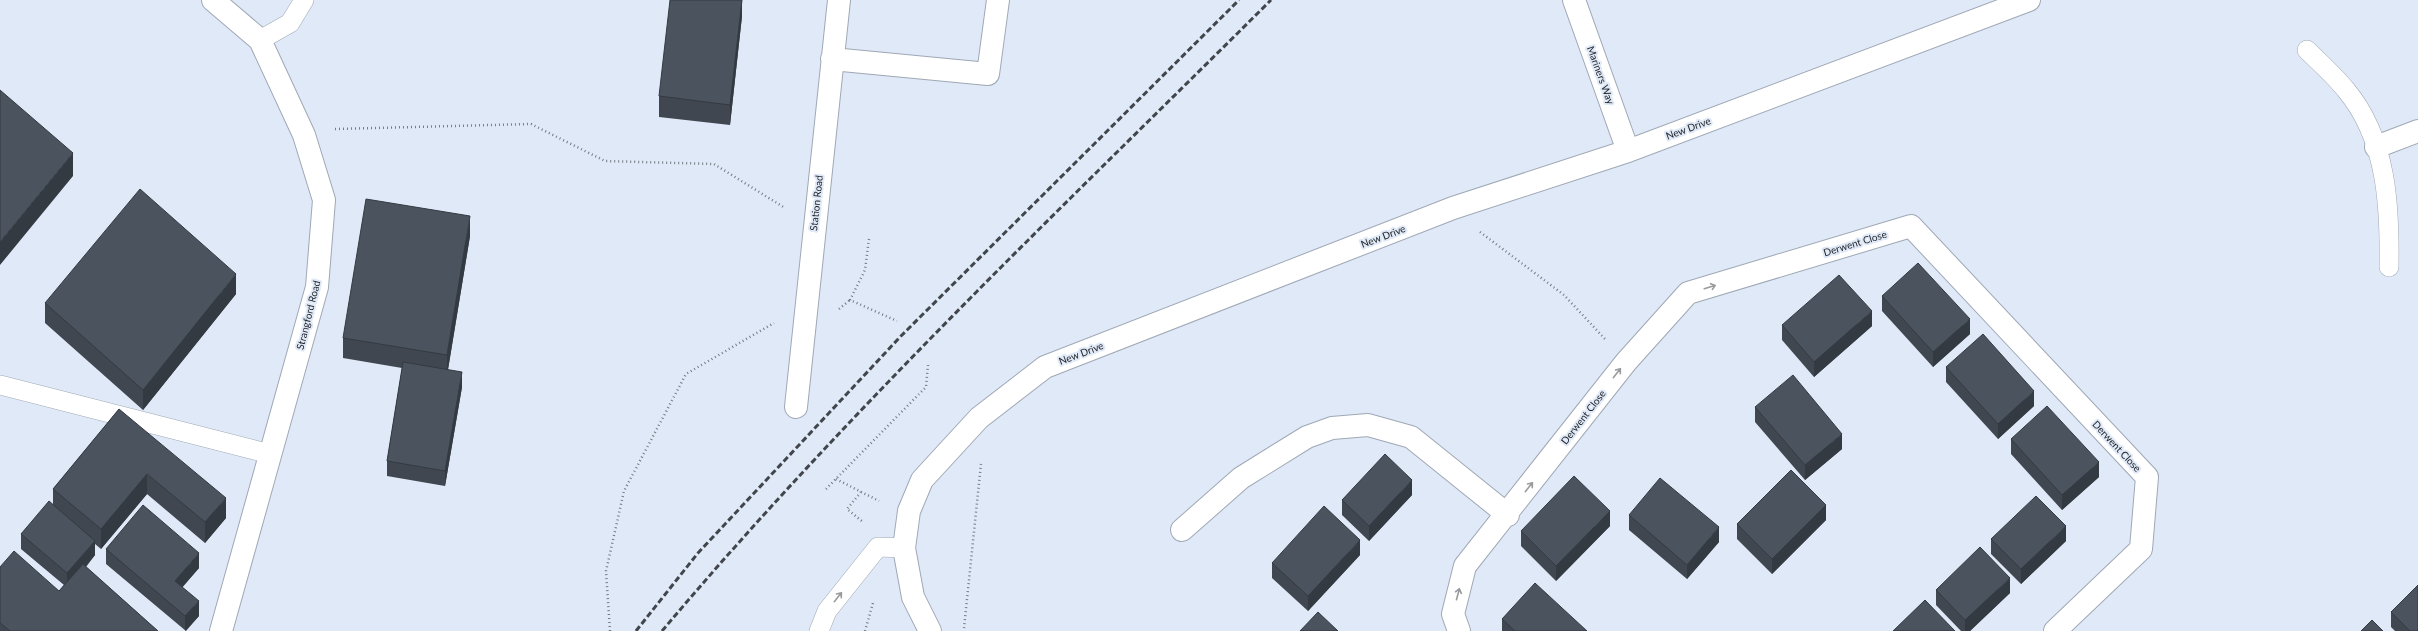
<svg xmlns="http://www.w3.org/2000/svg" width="2418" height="631" viewBox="0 0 2418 631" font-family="Lato,sans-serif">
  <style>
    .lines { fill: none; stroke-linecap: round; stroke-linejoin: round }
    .lane-casing { stroke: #9fa8b5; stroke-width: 20 }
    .street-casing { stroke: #9fa8b5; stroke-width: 24 }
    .path { stroke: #767c84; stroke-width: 2.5; stroke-dasharray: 1 3; stroke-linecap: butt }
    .lane { stroke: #fff; stroke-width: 19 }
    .street { stroke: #fff; stroke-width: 22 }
    .rail { stroke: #41464c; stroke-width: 3; stroke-dasharray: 6 3; stroke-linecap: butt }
    .wall { fill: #404751 }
    .shaded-wall { fill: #343a42 }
    .building { fill: #4b535e; stroke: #343a42 }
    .oneway { stroke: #999b9c }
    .labels { text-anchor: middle; stroke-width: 4; stroke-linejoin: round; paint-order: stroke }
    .street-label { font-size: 10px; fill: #1c2024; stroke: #e0e9f7 }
  </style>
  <rect width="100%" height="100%" fill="#e0e9f7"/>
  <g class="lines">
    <defs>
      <path id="lane" d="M260 40 290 23 304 0
        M2307 50C2320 63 2335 76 2346 90 2387 139 2390 206 2389 267
        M0 385 270 454
        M819 631 827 611 878 547 904 548"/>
      <path id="street" d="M213 0 260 40 304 135 324 200 317 287 221 631
        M1574 0 1628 151
        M832 59 988 74 998 0
        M2376 147 2418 131
        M796 407 839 0
        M1182 530 1241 478 1307 437 1332 428 1368 425 1411 437 1508 515
        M930 631 913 597 904 548 909 511 922 480 979 418 1045 367 1453 208 1628 151 2029 0
        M1459 631 1453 614 1465 566 1626 362 1688 293 1911 226 2147 477 2141 549 2055 631"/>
    </defs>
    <use href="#lane" class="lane-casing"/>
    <use href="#street" class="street-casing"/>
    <path class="path" d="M335 129 531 124 605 161 714 164 785 208
      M1480 232 1564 295 1605 339
      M869 239 865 270 850 300 897 321
      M839 309 850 300
      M836 479 879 501
      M826 489 926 387 928 365
      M861 492 847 509 863 522
      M964 628 981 464
      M610 631 606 571 624 491 686 374 774 323
      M865 631 873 603"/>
    <use href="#lane" class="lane"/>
    <use href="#street" class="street"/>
    <path class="rail" d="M636 631 698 553 901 336 1239 0
      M662 631C851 407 1064 206 1271 0"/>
  </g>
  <path class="wall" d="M742 0V16L730 125 659 117V96Z
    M470 236 448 370 462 387 445 486 387 476V461L402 368 343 358V338Z
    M236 294 143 410 45 323V303Z
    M1882 296 1970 334 1933 367 1882 311Z
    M1782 325 1872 326 1814 377 1782 340Z
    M1946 367 2034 406 1998 439 1946 382Z
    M1755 407 1842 449 1805 480 1755 422Z
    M119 409 226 518 205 543 147 494 101 549 95 544V555L86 567 158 631H0V567L59 591 64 585 21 549V534L53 504V489Z
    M2011 439 2099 477 2062 510 2011 454Z
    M1412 495 1369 541 1342 515V500Z
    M1629 515 1719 542 1687 579 1629 530Z
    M1826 520 1772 574 1737 539V524Z
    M1610 526 1556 581 1521 546V531Z
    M1991 539 2066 541 2021 584 1991 554Z
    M106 549 199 568 182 587 199 616 186 631 106 564Z
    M1360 555 1308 611 1272 578V563Z
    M1936 590 2010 593 1970 631H1961L1936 605Z
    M2391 612 2418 631H2395L2391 627Z
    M1502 619 1587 631H1502Z"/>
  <path class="shaded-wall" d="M742 0V16L730 125V105Z
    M73 153V176L0 265V242Z
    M470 216V236L447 375V355Z
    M236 274V294L143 410V390Z
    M1872 311V326L1814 377V362Z
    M1970 319V334L1933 367V352Z
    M462 372V387L445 486V471Z
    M2034 391V406L1998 439V424Z
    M1842 434V449L1805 480V465Z
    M2099 462V477L2062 510V495Z
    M147 474V494L101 549V529Z
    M1412 480V495L1369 541V526Z
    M226 498V518L205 543V522Z
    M1826 505V520L1772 574V559Z
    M1610 511V526L1556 581V566Z
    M2066 526V541L2021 584V569Z
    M1719 527V542L1687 579V565Z
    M1360 540V555L1308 611V596Z
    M95 541V555L67 588V573Z
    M199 553V568L175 596V581Z
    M2010 578V593L1970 631H1965V620Z
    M199 601V616L185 631V616Z"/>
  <path class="building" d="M670 0H742L730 105 659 96Z
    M0 90 73 153 0 242Z
    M140 189 236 274 143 390 45 303Z
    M366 199 470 216 447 355 343 338Z
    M1918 263 1970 319 1933 352 1882 296Z
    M1839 275 1872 311 1814 362 1782 325Z
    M1983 334 2034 391 1998 424 1946 367Z
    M403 362 462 372 445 471 387 461Z
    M1793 375 1842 434 1805 465 1755 407Z
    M2047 406 2099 462 2062 495 2011 439Z
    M119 409 226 498 205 522 147 474 101 529 53 489Z
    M1385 454 1412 480 1369 526 1342 500Z
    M1791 470 1826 505 1772 559 1737 524Z
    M1574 476 1610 511 1556 566 1521 531Z
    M1660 478 1719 527 1687 565 1629 515Z
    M2036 496 2066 526 2021 569 1991 539Z
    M49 501 95 541 67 573 21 534Z
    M143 505 199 553 175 581 199 601 185 616 106 549Z
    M1324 506 1360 540 1308 596 1272 563Z
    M1980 547 2010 578 1965 620 1936 590Z
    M14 551 59 591 83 564 158 631H10L0 623V567Z
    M1535 583 1587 631H1515L1502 619Z
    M2418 585V631H2410L2391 612Z
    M1925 600 1955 631H1893Z
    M1318 612 1338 631H1300Z
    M2372 620 2383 631H2361Z"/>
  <defs><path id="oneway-shaft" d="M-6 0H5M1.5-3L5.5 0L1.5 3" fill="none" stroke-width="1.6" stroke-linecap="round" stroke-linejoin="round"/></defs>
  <g class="oneway">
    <use href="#oneway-shaft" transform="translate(1710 287) rotate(-17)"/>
    <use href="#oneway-shaft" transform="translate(1617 373) rotate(-52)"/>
    <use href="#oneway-shaft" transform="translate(1529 487) rotate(-52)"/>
    <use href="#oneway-shaft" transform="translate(1458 594) rotate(-75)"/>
    <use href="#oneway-shaft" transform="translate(838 597) rotate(-52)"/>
  </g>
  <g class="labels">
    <g class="street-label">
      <text transform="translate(1601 75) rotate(70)" y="4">Mariners Way</text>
      <text transform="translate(1688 128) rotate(-20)" y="4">New Drive</text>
      <text transform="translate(816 203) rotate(-84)" y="4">Station Road</text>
      <text transform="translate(1383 236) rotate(-21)" y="4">New Drive</text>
      <text transform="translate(1855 243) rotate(-17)" y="4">Derwent Close</text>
      <text transform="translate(308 315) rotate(-76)" y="4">Strangford Road</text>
      <text transform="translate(1081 353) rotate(-21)" y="4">New Drive</text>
      <text transform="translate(1583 417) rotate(-52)" y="4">Derwent Close</text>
      <text transform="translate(2117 446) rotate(47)" y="4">Derwent Close</text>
    </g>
  </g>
</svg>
